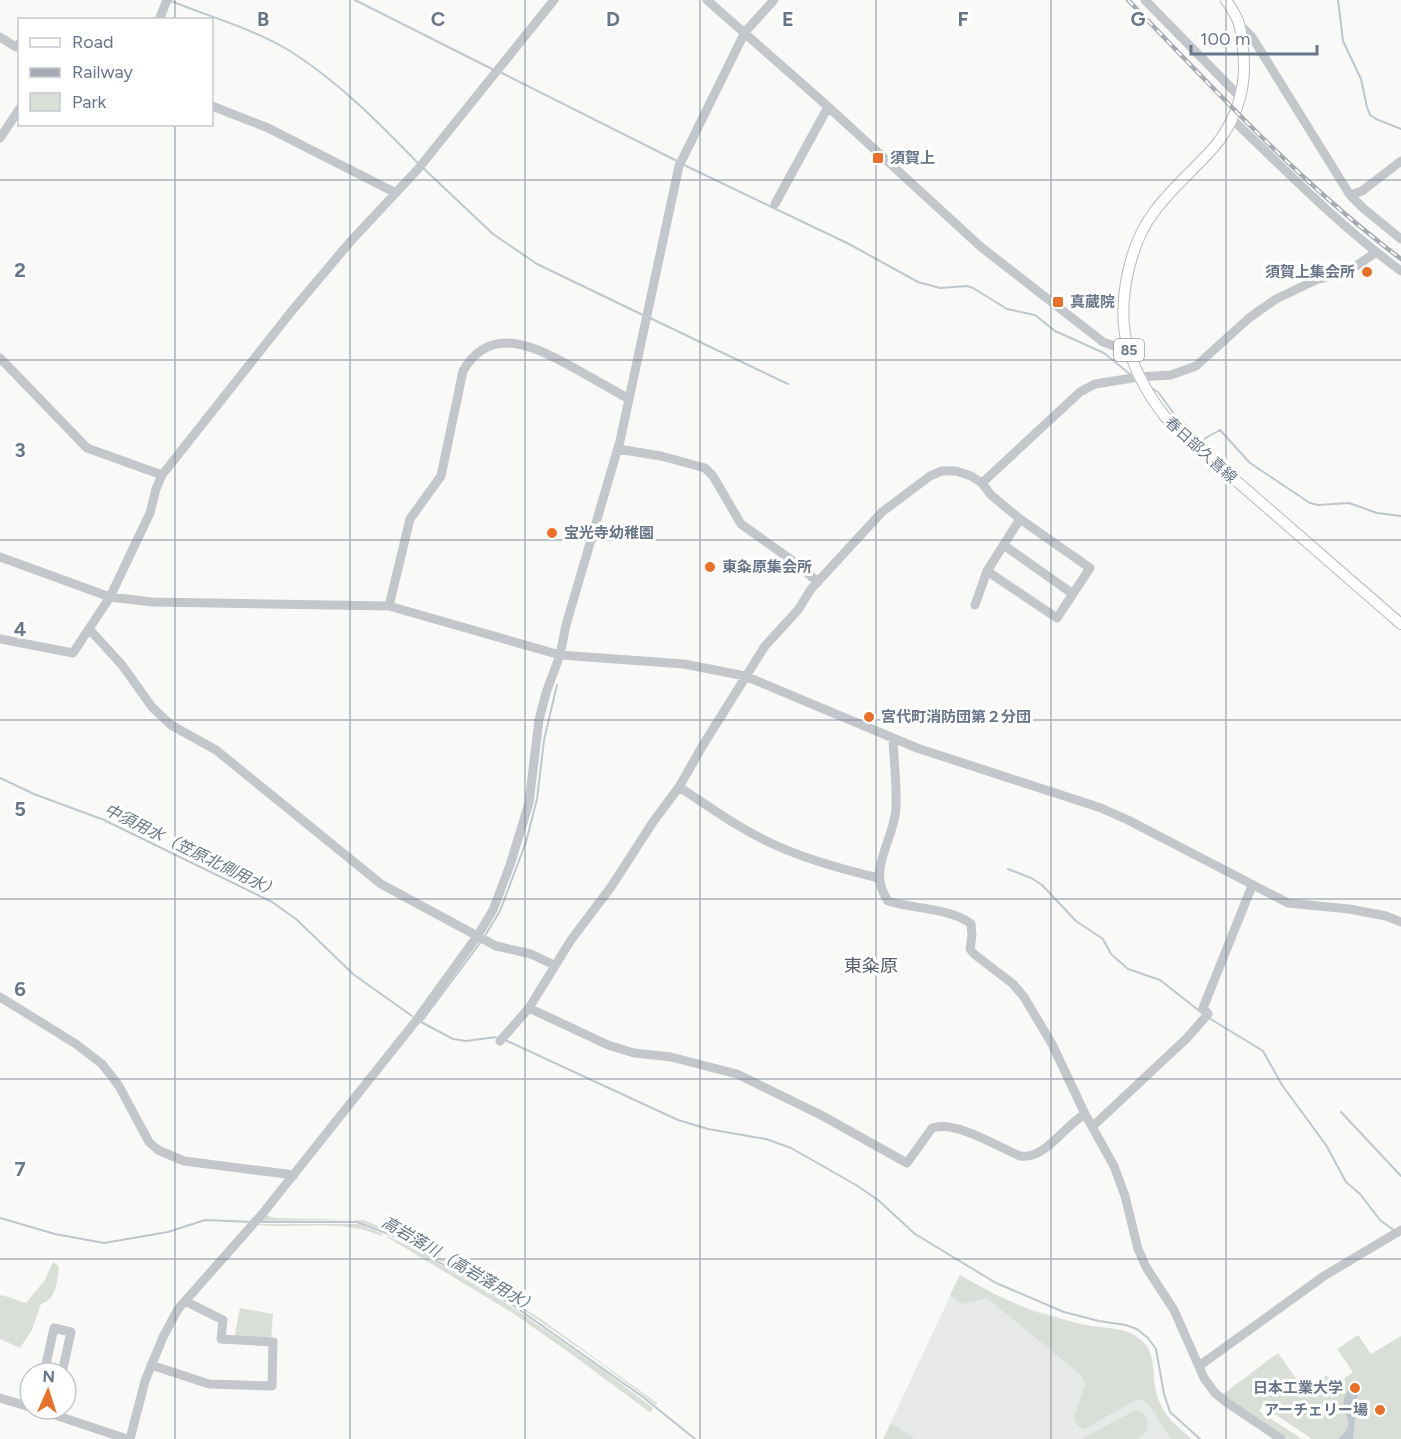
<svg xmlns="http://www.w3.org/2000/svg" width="1401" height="1439" viewBox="0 0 1401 1439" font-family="Figtree,'Noto Sans JP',sans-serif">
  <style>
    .built { fill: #e7e9e9 }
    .green { fill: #d9dfd7 }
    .water { fill: #bdc7cd }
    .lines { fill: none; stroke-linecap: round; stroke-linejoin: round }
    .stream { stroke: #bdc7cd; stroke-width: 2 }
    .major-casing { stroke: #b6bac0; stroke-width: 12 }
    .minor { stroke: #c3c7cc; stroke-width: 9 }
    .major { stroke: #fff; stroke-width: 10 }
    .rail-casing { stroke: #a6abb3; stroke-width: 4.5 }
    .rail { stroke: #fff; stroke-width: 2; stroke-dasharray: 7; stroke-linecap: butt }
    .grid { fill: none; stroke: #687689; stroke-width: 1.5; stroke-opacity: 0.55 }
    .poi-dot { fill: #e7702a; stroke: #fff; stroke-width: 2 }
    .labels { text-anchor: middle; stroke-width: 6; stroke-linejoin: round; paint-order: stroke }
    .shield { fill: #fff; stroke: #959fac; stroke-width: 1.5 }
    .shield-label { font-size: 14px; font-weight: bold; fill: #687689 }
    .poi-label { font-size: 15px; font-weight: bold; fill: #687689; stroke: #fff; text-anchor: start }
    .street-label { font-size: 15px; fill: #687689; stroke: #fff }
    .water-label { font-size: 16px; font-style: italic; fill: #647783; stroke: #fff }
    .quarter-label { font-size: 18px; fill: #56606e; stroke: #fff }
    .grid-label { font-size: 20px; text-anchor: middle; font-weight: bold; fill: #687689; stroke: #fff; stroke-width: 6; stroke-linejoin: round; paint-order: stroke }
  </style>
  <rect width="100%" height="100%" fill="#f9faf8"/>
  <path class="built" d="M960 1275 989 1292 1029 1309 1081 1324 1123 1331 1131 1333 1141 1340 1149 1349 1157 1396 1165 1414 1191 1439H883Z"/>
  <path class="green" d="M266 1215 275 1218 363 1220 386 1229V1231L355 1220 261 1221Z
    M259 1224H359L383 1234 381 1236C343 1219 299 1229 258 1225Z
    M390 1230 406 1238 541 1319 657 1403 656 1405 599 1362 516 1305 409 1242 389 1232Z
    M388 1236 412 1248 512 1307 607 1373 653 1408 651 1412 648 1411 567 1351 514 1314 387 1237Z
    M53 1262 59 1266C57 1281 57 1299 41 1304L32 1330 20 1348 0 1339V1296L2 1295 26 1303 45 1280Z
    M960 1275C988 1291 1017 1307 1048 1316 1060 1319 1072 1322 1084 1325 1102 1328 1127 1327 1141 1340 1158 1354 1151 1377 1157 1396 1163 1415 1177 1427 1191 1439H1172C1166 1432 1149 1404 1146 1402 1143 1400 1140 1400 1136 1400L1084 1429C1078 1427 1076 1424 1074 1418L1085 1385 1082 1376 987 1298 962 1304 950 1295Z
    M240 1308 273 1314 271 1340 234 1339Z
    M1358 1335 1371 1354 1401 1336V1439H1312L1270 1411 1269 1404 1265 1402 1259 1411 1302 1439H1287L1222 1395 1278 1353 1305 1391 1327 1375 1335 1385 1353 1372 1337 1349Z
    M1135 1410 1142 1412 1148 1420 1146 1432 1138 1439H1082Z
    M891 1423 915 1439H883Z"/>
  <path class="water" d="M1355 1382 1358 1386 1353 1439H1337C1367 1419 1325 1412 1355 1382Z"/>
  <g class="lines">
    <path class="stream" d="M355 0 494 70
      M1338 0 1343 41 1361 79 1367 107 1370 115 1376 119 1401 129
      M171 1C210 17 254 29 290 51 339 82 378 122 418 163
      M500 72 677 161
      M682 164 849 244 918 282 940 288 967 286 973 288 1007 309 1035 315 1055 331 1104 353 1131 375
      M422 167 493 234 537 264 645 316
      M650 318 788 384
      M1151 388 1158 392 1175 415 1202 440 1220 430 1250 463 1310 503 1318 505 1349 503 1377 513 1401 516
      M0 778 34 794 104 820 272 902 296 919 353 974 412 1016
      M1008 869 1031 878 1042 885 1076 921 1103 939 1111 954 1128 969 1160 980 1202 1013
      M486 934 500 911 526 842 537 799 544 740 557 685
      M480 943 421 1022 453 1039 466 1041 496 1037
      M1209 1018 1263 1051 1282 1085 1326 1145 1346 1182 1360 1194 1380 1220 1395 1231
      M507 1041 678 1120 708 1129 766 1139 791 1148 856 1185 878 1200 915 1234 996 1283 1064 1312 1099 1321 1126 1325 1137 1329 1148 1338 1156 1349 1164 1394 1170 1412 1200 1439
      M1341 1112 1401 1176
      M0 1218 55 1234 104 1243 168 1232 205 1220 252 1222
      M261 1222H357L394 1236 514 1306 643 1397 695 1439"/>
    <defs>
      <path id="major" d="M1226 0C1231 8 1237 16 1239 24 1241 30 1241 36 1242 42 1248 78 1241 111 1219 141 1199 166 1173 186 1154 212 1129 245 1116 306 1128 347 1137 377 1152 402 1172 425L1401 624"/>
    </defs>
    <use href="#major" class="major-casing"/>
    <path class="minor" d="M707 0 824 103 981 247 1103 342 1114 346 1127 345
      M1145 0 1241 98
      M159 20 167 0
      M1239 24 1252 37 1350 195 1362 191 1401 161
      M0 37 16 47 20 43
      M212 106 268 128 396 193
      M1232 119C1287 172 1340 226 1401 271
      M0 138 20 108
      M1350 195 1363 208 1401 239
      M775 204 828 107
      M0 358 87 448 162 475
      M618 449 661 456 705 468 713 476 741 524 793 561 818 582
      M1005 546 1073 594
      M0 557 110 597 152 602 389 606 560 655 684 664 745 676 917 748 1101 808 1128 820 1288 903 1349 909 1386 916 1401 922
      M987 571 1057 618 1090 568 1020 519
      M975 605 987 571 1020 519 991 495 982 483
      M389 606 410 519 441 476 463 371C491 322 538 348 576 369 594 379 611 389 629 399
      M90 630 122 665 152 707 171 725 216 750 381 884 496 946 531 954 554 965
      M0 639 73 653 110 597 150 513 156 489 162 475 291 312 350 242 418 169 554 0
      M893 739C894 762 897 786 896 808 894 842 866 869 888 901 912 909 952 908 971 924L972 935 970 949 974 954 1013 984 1024 997 1052 1044 1085 1114 1114 1166 1125 1196 1138 1249 1146 1267 1174 1310 1204 1378 1215 1393 1226 1402 1281 1439
      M679 787C710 807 741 830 775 845 808 860 843 869 878 878
      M0 997 76 1044 102 1064 119 1086 149 1142 158 1150 184 1161 294 1175
      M529 1008 608 1045 634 1053 671 1057 737 1074 821 1115 907 1163 932 1128C956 1120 998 1147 1020 1156 1045 1160 1064 1126 1085 1114
      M500 1041 529 1008 571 940 611 887 653 822 679 787 703 745 765 646 798 610 811 589 882 512 930 476 942 471H956L971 476 982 483 1080 392 1095 384 1139 377 1171 375 1196 366 1249 318 1276 299 1316 280 1349 271 1376 252
      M1092 1127 1187 1038 1208 1014 1203 1008 1252 886
      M151 1365 209 1384 272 1386 273 1342 221 1339 223 1320 185 1301
      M1199 1366 1324 1276 1401 1230
      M44 1373 54 1328 71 1332 62 1373
      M0 1398 30 1407
      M37 1409 127 1439
      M130 1439 145 1381 163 1337 178 1309 263 1213 415 1022 478 935 493 910 510 865 529 803 539 720 546 693 560 655 566 625 620 441 679 166 745 32 774 0"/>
    <use href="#major" class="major"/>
    <defs>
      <path id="rail" d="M1128 0C1215 90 1300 183 1401 259"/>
    </defs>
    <use href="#rail" class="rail-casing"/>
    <use href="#rail" class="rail"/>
  </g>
  <path class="grid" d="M175 0V20M350 0V1439M525 0V1439M700 0V1439M876 0V1439M1051 0V1439M1226 0V1439M175 124V1439M0 180H1401M0 360H1401M0 540H1401M0 720H1401M0 899H1401M0 1079H1401M0 1259H1401"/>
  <g class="poi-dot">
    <rect x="872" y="152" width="12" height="12" rx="3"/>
    <circle cx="1367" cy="272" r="6"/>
    <rect x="1052" y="296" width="12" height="12" rx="3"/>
    <circle cx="552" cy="533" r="6"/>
    <circle cx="710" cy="567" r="6"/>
    <circle cx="869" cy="717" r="6"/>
    <circle cx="1355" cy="1388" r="6"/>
    <circle cx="1380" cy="1410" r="6"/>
  </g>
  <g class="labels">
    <rect class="shield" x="1114" y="339" width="30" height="22" rx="4.5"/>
    <g class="shield-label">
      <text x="1129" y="355">85</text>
    </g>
    <g class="poi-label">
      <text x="890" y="163">須賀上</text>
      <text x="1355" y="277" text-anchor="end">須賀上集会所</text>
      <text x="1070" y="307">真蔵院</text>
      <text x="564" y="538">宝光寺幼稚園</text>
      <text x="722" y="572">東粂原集会所</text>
      <text x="881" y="722">宮代町消防団第２分団</text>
      <text x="1343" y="1393" text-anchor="end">日本工業大学</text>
      <text x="1368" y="1415" text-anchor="end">アーチェリー場</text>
    </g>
    <g class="street-label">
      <text transform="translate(1201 450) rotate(42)" y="5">春日部久喜線</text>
    </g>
    <g class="water-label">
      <text transform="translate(192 850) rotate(26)" y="6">中須用水（笠原北側用水）</text>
      <text transform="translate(460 1264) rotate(30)" y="6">高岩落川（高岩落用水）</text>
    </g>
    <g class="quarter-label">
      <text x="871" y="972">東粂原</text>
    </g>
  </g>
  <g class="grid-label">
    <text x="263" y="26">B</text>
    <text x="438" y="26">C</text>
    <text x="613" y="26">D</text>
    <text x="788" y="26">E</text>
    <text x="963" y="26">F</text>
    <text x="1138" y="26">G</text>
    <text x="20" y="277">2</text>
    <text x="20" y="457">3</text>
    <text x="20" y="636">4</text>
    <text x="20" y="816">5</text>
    <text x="20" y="996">6</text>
    <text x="20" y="1176">7</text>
  </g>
  <rect x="18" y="18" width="195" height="108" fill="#ffffff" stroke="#c3c8d0" stroke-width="1.5"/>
  <rect x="30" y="38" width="30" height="9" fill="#ffffff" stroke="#c3c8d0" stroke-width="1.5"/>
  <text x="72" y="48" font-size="18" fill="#687689">Road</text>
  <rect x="30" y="68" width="30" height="9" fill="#a6abb3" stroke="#c3c8d0" stroke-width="1.5"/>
  <text x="72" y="78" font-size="18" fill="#687689">Railway</text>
  <rect x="30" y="93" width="30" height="18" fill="#d9dfd7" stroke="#c3c8d0" stroke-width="1.5"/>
  <text x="72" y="108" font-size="18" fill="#687689">Park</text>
  <g transform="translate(48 1391) rotate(3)"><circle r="28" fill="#ffffff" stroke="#c3c8d0" stroke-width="1.5"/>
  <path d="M0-4.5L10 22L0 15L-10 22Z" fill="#e7702a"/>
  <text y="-9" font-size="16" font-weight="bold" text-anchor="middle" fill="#687689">N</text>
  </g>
  <path d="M1191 45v9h126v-9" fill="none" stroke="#687689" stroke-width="3"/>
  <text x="1200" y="45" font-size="18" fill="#687689" stroke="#ffffff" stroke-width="4.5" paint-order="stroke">100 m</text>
</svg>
